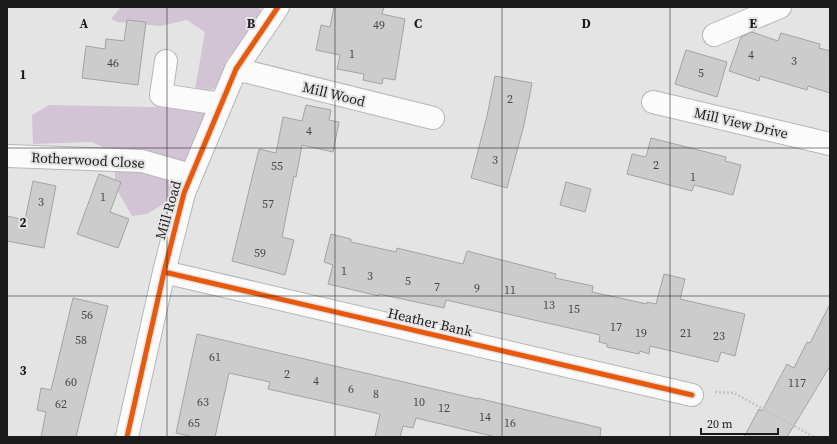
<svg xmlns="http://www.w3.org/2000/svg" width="837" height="444" viewBox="0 0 837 444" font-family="'Source Serif 4',serif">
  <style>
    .green { fill: #d2c4d5 }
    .building { fill: #cdcccd; stroke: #a4a3a4 }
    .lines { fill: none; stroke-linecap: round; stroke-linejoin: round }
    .minor-casing { stroke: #b6b6b6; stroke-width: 24 }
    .path { stroke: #c5c4c5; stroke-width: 2.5; stroke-dasharray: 2 2; stroke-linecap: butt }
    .minor { stroke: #fbfbfb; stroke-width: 22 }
    .cycleway-casing { stroke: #e5e3e6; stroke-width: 8 }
    .cycleway { stroke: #e8590c; stroke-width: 5 }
    .grid { fill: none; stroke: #1c1b1c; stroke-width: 1; stroke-opacity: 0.55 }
    .labels { text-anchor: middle; stroke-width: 4; stroke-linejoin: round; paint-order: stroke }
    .number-label { font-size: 12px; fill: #484748 }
    .street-label { font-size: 14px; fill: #1c1b1c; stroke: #e5e3e6 }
    .grid-label { font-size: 13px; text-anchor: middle; font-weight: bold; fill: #1c1b1c; stroke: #e5e3e6; stroke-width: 4; stroke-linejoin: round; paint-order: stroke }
  </style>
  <rect width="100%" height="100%" fill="#e5e4e5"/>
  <path class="green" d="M157 7H258L265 14 228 58 220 85 204 94 195 89 205 32 187 20 160 26 117 22 111 19 120 8Z
    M49 105 202 108 210 114 180 194 147 214 132 216 115 186V153L92 142 33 144 32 115Z"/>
  <path class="building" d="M334 7H384L382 14 405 19 395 80 383 78 382 84 363 80 364 74 337 69 340 55 316 50 321 25 330 27Z
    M127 20 146 22 138 85 82 78 86 46 105 49 106 39 124 41Z
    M752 32 778 41 781 33 820 44 819 48 830 51V93L808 86 807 90 760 76 759 81 729 71 741 37Z
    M686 50 727 62 717 97 675 84Z
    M495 76 532 83 524 125 507 188 471 178 487 116Z
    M306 105 331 110 329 120 339 122 333 152 302 145 296 177 294 176 282 237 294 240 285 275 232 261 259 149 276 153 283 117 302 121Z
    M651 138 726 157 725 161 741 165 733 195 694 185 692 191 627 174 632 154 646 157Z
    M99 174 121 182 110 212 129 219 118 248 77 234Z
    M33 181 56 186 44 248 7 241V216L25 220Z
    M566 182 591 189 585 212 560 205Z
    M331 234 351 239V242L396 252 397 248 463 264 467 251 556 274 555 278 593 286 592 292 647 304V302L656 304 664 274 685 279 680 299 745 314 735 356 721 352 718 362 650 346 649 354 640 351 639 354 607 347V344L599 342 600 335 446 300 444 308 379 294V296L328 284 333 265 324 262Z
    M73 298 108 306 76 437H41L46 412 37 410 41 388 51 390Z
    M830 304V366L787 437H744L759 409 762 411 787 364 794 368 807 342 810 343Z
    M197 334 477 399V398L601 428 600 437H496L416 418 413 428 403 426 400 437H375L380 414 268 389 270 382 229 373 215 437H193L176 433Z"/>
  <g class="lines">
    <defs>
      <path id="minor" d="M714 35 780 7
        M166 61 161 95 221 104
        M236 69 433 118
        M653 102 830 144
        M8 156 142 161 191 175
        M164 272 692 395
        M127 437 164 272 184 193 236 69 278 7"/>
    </defs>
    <use href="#minor" class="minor-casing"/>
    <path class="path" d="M715 392 734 393 814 437"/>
    <use href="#minor" class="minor"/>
    <defs>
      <path id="cycleway" d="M164 272 692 395
        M127 437 164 272 184 193 236 69 278 7"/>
    </defs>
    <use href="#cycleway" class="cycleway-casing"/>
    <use href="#cycleway" class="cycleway"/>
  </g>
  <path class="grid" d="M167 7V437M335 7V437M502 7V437M670 7V437M7 148H830M7 296H830"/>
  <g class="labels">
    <g class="number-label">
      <text x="379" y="29">49</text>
      <text x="352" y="58">1</text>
      <text x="751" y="59">4</text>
      <text x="794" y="65">3</text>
      <text x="113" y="67">46</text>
      <text x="701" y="77">5</text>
      <text x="510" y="103">2</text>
      <text x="309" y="135">4</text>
      <text x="495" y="164">3</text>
      <text x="656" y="169">2</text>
      <text x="277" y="170">55</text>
      <text x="693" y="181">1</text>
      <text x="103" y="201">1</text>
      <text x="41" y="206">3</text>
      <text x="268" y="208">57</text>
      <text x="260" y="257">59</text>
      <text x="344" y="275">1</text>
      <text x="370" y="280">3</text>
      <text x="408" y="285">5</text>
      <text x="437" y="291">7</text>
      <text x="477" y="292">9</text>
      <text x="510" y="294">11</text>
      <text x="549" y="309">13</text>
      <text x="574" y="313">15</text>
      <text x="87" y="319">56</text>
      <text x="616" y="331">17</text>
      <text x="641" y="337">19</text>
      <text x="686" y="337">21</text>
      <text x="719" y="340">23</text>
      <text x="81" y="344">58</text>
      <text x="215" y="361">61</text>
      <text x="287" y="378">2</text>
      <text x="316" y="385">4</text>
      <text x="71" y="386">60</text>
      <text x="797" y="387">117</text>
      <text x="351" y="393">6</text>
      <text x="376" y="398">8</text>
      <text x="203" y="406">63</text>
      <text x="419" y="406">10</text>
      <text x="61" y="408">62</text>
      <text x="444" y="412">12</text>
      <text x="485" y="421">14</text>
      <text x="194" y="427">65</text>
      <text x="510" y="427">16</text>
    </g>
    <g class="street-label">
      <text transform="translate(334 94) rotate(14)" y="5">Mill Wood</text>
      <text transform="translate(741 123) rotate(13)" y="5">Mill View Drive</text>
      <text transform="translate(88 160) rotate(3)" y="5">Rotherwood Close</text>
      <text transform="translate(168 210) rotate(-74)" y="5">Mill Road</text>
      <text transform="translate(430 322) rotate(13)" y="5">Heather Bank</text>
    </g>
  </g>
  <g class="grid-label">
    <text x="84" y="28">A</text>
    <text x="251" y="28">B</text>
    <text x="418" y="28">C</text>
    <text x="586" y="28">D</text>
    <text x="753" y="28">E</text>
    <text x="23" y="79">1</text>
    <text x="23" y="227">2</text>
    <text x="23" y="375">3</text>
  </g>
  <rect width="837" height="444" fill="none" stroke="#1c1b1c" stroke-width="16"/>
  <path d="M701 428v6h77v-6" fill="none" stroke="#1c1b1c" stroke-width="2"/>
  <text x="707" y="428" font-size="12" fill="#1c1b1c" stroke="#e5e3e6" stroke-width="3" paint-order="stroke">20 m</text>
</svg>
